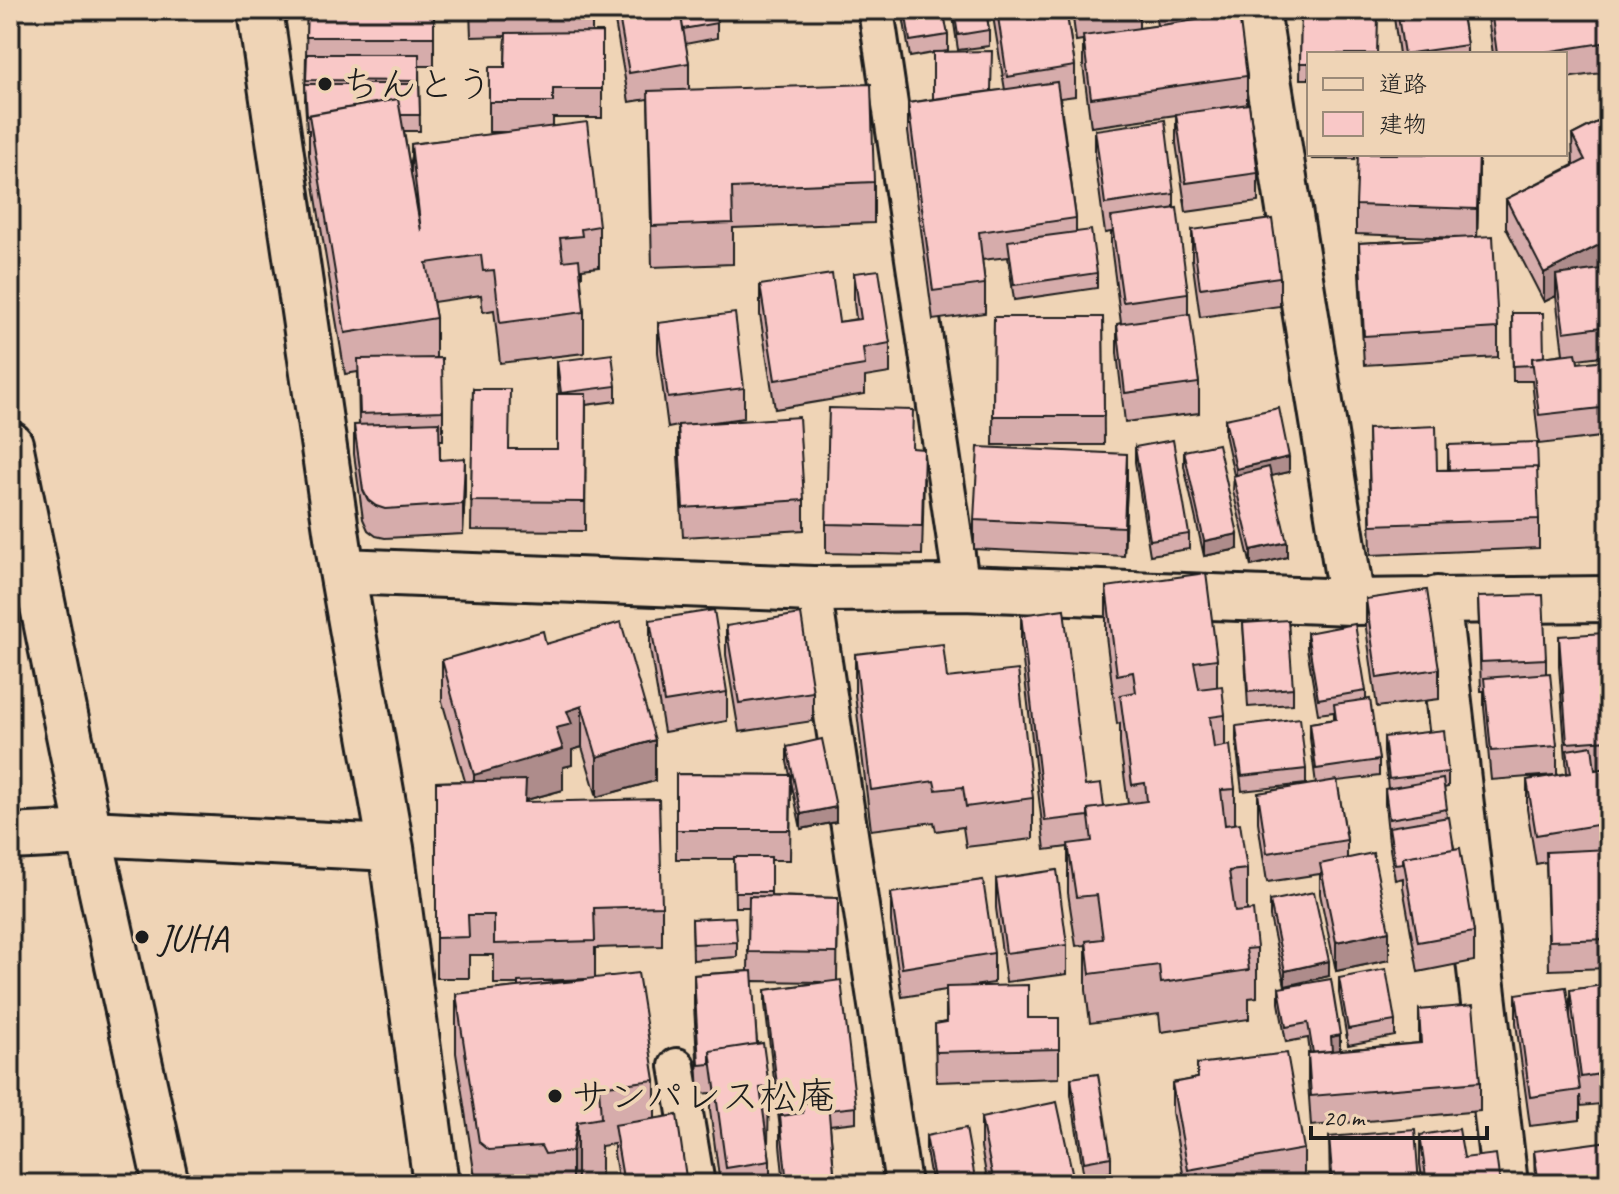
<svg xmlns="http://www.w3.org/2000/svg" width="1619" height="1194" viewBox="0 0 1619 1194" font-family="Caveat,'Klee One',sans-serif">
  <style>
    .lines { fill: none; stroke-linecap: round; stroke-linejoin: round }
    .service-casing { stroke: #1c1c1c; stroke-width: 40 }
    .minor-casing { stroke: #1c1c1c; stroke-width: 50 }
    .tertiary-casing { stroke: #1c1c1c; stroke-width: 50 }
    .service { stroke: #efd4b6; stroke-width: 34 }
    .minor { stroke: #efd4b6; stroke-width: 44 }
    .tertiary { stroke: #efd4b6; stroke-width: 44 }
    .wall { fill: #d6acab; stroke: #1c1c1c; stroke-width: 2 }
    .shaded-wall { fill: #ae8c8b; stroke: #1c1c1c; stroke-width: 2 }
    .building { fill: #f9c8c7; stroke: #1c1c1c; stroke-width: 2 }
    .poi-dot { fill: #1c1c1c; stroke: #efd4b6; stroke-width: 3 }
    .labels { text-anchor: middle; stroke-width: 8; stroke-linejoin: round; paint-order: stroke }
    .poi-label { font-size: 38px; fill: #1c1c1c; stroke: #efd4b6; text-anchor: start }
  </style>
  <rect width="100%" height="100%" fill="#efd4b6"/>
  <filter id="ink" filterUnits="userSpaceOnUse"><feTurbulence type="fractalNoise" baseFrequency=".0125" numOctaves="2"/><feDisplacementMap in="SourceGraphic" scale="16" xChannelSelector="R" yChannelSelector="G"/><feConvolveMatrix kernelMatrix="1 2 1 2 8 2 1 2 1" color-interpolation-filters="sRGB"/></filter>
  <g filter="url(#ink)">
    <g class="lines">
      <defs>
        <path id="service" d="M876 10 962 588
          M813 589 903 1184
          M677 1066 697 1184"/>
        <path id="minor" d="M260 10 342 571 391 848 436 1184
          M1257 10 1352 602
          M342 571 813 589 962 588 1352 602 1609 599
          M1437 599 1505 1184
          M10 837 89 833 391 848"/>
        <path id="tertiary" d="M10 444 89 833 166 1184"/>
      </defs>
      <use href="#service" class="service-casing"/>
      <use href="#minor" class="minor-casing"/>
      <use href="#tertiary" class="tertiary-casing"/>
      <use href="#service" class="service"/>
      <use href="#minor" class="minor"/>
      <use href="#tertiary" class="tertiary"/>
    </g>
    <path class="wall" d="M307 10H434V66H419L420 131H404L411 176V144L511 132H489V67H505L506 36 471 37 470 10H592V32H602V118H553V126L599 226V267L582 269V276H580L584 312V353L500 363 494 310 483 312 481 295 433 302 436 318V358L443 411V440H440V460L465 487 463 534 385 538 376 536 368 530 363 519 354 454V425H359L358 372 345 374 309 155V130H307L305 100Z
      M613 10H714L717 23V38L685 44 689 63V89L874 182V223L733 228V264L652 267 648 99 629 102Z
      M902 10H943L948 35V51L942 52 992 91 1005 90 992 10H1066L1075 66V96L1060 98 1076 218V232L1097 273V288L1014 300 1008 257 982 260 985 284V313L933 320 908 132V103L933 99V53L910 57Z
      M952 10H986L989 30V46L958 50Z
      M1072 10H1139V28L1157 26 1155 10H1230V16L1247 76V104L1258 173V202L1186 212 1176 143V115L1091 127 1083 65V40L1076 41Z
      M1393 10H1461L1467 45V54H1399Z
      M1487 10H1609V72L1565 78V54H1493Z
      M1301 15 1309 54V79H1300Z
      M1609 116V355L1577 359 1578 363 1609 360V436L1539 444 1532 381H1513L1512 313 1544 357 1563 354 1556 296 1544 302 1506 228V199L1573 165 1572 135Z
      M1095 130 1174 194V209L1188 293V314L1199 383V413L1125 422 1117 353V324L1121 323 1111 246V232L1105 233 1095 159Z
      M1312 154H1355V159H1312Z
      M1479 175 1477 237 1498 328V357L1364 365 1359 272V243L1459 238 1356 234V205Z
      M1192 230 1280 277V306L1200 317 1192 259Z
      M854 273 890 343V373L865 377V394L775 409 760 315V285L839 322 856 319 854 303Z
      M994 317H1103L1104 445H993Z
      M658 323 744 388V418L706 423 804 500V530L683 537 678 454V426L668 428 658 352Z
      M557 361 616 386V401L586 405 585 531 471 530 473 389 509 449H557L559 394 557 377Z
      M1225 419 1289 472 1271 476 1287 557 1251 566 1233 491 1234 475 1225 434Z
      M1368 429 1437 470H1448V445L1539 519V548L1371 555Z
      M1135 447 1189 534V549L1150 555 1135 462Z
      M913 448 924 479 922 555 826 553V524Z
      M1184 451 1238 549 1204 556 1184 466Z
      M1127 483 1124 556 974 549V520Z
      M1106 587 1217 659V686L1225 715V746L1235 789V824L1247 869V910L1257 948V997L1249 998V1019L1161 1032 1159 1014 1090 1023 1086 990V945L1076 946 1068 893V847L1045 850 1021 644V615L1085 786 1104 807 1128 804 1120 744V723L1117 724 1106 636Z
      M1478 597 1546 659V673L1557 746V775L1567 773 1559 666V636L1606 663H1609V968L1549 970 1546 862 1536 864 1527 809V780L1554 775 1491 780 1484 707V691H1481Z
      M1366 599 1439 669V699L1377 707 1366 628Z
      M650 620 727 692V721L664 732 650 649Z
      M1243 623 1293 688V704L1248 707Z
      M726 626 813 692V721L739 732 726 655Z
      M1307 633 1366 691V700L1379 760V776L1337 781 1347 840V859L1389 960 1336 971 1320 894V874L1267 882 1258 822V793L1316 784 1310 738V723L1334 719V712L1318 714 1307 648Z
      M546 644 655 781 597 797 582 747 572 750V765L563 767V790L526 800V802L662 906V946L595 948V978L655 1080V1119L687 1184H619L614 1154V1144L601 1146V1177L577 1181V1184H476L456 1053V994L518 987V984H494V955H469V978H436V782L465 781 442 701V660Z
      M855 654 947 678 1033 798V839L966 847 963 827 936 831 934 822 871 830 855 695Z
      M1236 726 1306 769V784L1242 791 1236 741Z
      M1384 737 1448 772V787L1444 788 1447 818 1474 932V961L1418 972 1403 887V878L1395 880 1389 842 1385 804V789L1388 788 1384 753Z
      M787 747 836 822 801 829 791 781 790 860H771V896L838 898 837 980 856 1107V1122L830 1125 835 1184H784L780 1145V1129L765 1005V990L822 982 752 981 757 1044 769 1087 768 1146 770 1161V1184H720L710 1110V1093L699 1094 694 1005V975L748 971 749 907H735L734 859H676V774L790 775 787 762Z
      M996 879 1067 945V974L1006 982 996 908Z
      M891 893 994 953V983L972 986 1028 1018H1059V1078L936 1082 935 1024 946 1022V990L902 997 891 922Z
      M1270 901 1329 976 1285 986 1270 917Z
      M692 919 737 942V957L693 960Z
      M1339 978 1395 1021V1036L1348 1045 1339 993Z
      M1609 984V1133L1604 1134 1600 1104 1581 1106 1580 1095V1120L1530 1126 1516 1023V994L1570 1015V990Z
      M1279 988 1340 1050 1419 1043V1010L1480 1082V1111L1311 1126 1308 1082V1053H1310L1308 1038 1286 1042 1279 1003Z
      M1197 1064 1304 1149V1178L1273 1184H1185L1172 1112V1083L1197 1078Z
      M1071 1078 1111 1157V1172L1084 1178 1071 1094Z
      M981 1118 1074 1181V1184H988L981 1147Z
      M1420 1135 1464 1158 1500 1184H1423L1420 1164Z
      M926 1136 976 1184H932L926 1151Z
      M1329 1137 1419 1184H1330Z
      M1534 1151 1609 1184H1535Z"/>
    <path class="shaded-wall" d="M1479 154V175L1477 238V209Z
      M1609 240V269L1556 275V296L1544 302V273Z
      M1127 454V483L1124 556V527Z
      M1289 457V472L1236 484V469Z
      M465 458V487L463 534V504Z
      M1238 534V549L1204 556V541Z
      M1287 542V557L1251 566V550Z
      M582 706V747L572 750V765L563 767V790L526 800V820L474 815V775L556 728 567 711Z
      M655 740V781L597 797V757Z
      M836 807V822L801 829V814Z
      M1389 931V960L1336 971V942Z
      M1329 961V976L1285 986V971Z
      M1340 1035V1050L1331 1052V1037Z
      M577 1122V1184H572V1151Z"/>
    <path class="building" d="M307 10H434V37H306Z
      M618 10H680L689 63 629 73Z
      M680 10H714L717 23 683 29Z
      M905 10H943L948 35 910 41Z
      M954 10H986L989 30 958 35Z
      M997 10H1066L1075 66 1007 77Z
      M1397 10H1461L1467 45 1404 54Z
      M1491 10H1609V42L1533 54H1497Z
      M1239 14 1247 76 1091 98 1083 36Z
      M1301 15 1378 17 1377 54H1309V63H1300Z
      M602 32V89H553V102H489V67H505L506 33Z
      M992 51 991 91 933 99V52Z
      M307 54H419V81L306 80Z
      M1057 82 1076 218 979 232 985 284 933 291 908 103Z
      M305 84H419L420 115H401L398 99 307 115Z
      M871 84 874 182 732 188 733 223 652 226 648 91Z
      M398 99 421 231 411 144 587 122 599 226 581 229 582 236 560 238 563 261 579 259 584 312 500 323 494 270 483 271 481 255 426 263 436 318 345 333 309 115Z
      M1249 104 1258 173 1186 183 1176 114Z
      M1609 116V240L1544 273 1506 199 1585 160 1572 135Z
      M1165 120 1174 194 1105 204 1095 130Z
      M1358 154H1479L1477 209 1356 205Z
      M1177 208 1188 293 1123 302 1111 217Z
      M1272 219 1280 277 1200 288 1192 230Z
      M1091 230 1097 273 1014 285 1008 241Z
      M1493 236 1498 328 1364 336 1359 243Z
      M1609 268V326L1564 332 1556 275Z
      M879 270 890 343 863 348 865 365 775 380 760 285 832 274 839 322 861 319 854 273Z
      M735 313 744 388 668 398 658 323Z
      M1512 313H1543L1544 357 1532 358V365L1513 366Z
      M1190 314 1199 383 1125 393 1117 324Z
      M994 317H1103L1104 416H993Z
      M1576 353 1578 363 1609 360V407L1539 415 1532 358Z
      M612 354 616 386 561 393 557 361Z
      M442 358 443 411 360 414 358 359Z
      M473 389H510L509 449H557V394H586L585 502 471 501Z
      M829 408 913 410 912 448 924 449 922 526 826 524Z
      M1279 408 1289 457 1236 469 1225 419Z
      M799 417 804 500 683 508 678 425Z
      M439 422 440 460 465 458 463 504 385 509 376 506 368 500 363 490 354 425Z
      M1436 426 1437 470 1537 467 1539 519 1371 525 1368 429Z
      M1173 440 1189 534 1150 540 1135 447Z
      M1537 442 1538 469 1537 467 1449 470 1448 445Z
      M1218 444 1238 534 1204 541 1184 451Z
      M978 447 1127 454 1124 527 974 520Z
      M1269 467 1287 542 1251 550 1233 476Z
      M1206 573 1217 659 1194 662 1199 689 1222 686 1225 715 1210 717 1214 748 1230 745 1235 789 1221 790 1225 825 1240 823 1247 869 1229 871 1235 912 1253 910 1257 948 1246 949 1249 970 1161 983 1159 965 1090 974 1086 941 1103 939 1097 895 1076 897 1068 844 1092 841 1088 809 1147 801 1145 783 1132 785 1120 695 1136 692 1133 672 1117 675 1106 587Z
      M1427 590 1439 669 1377 678 1366 599Z
      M1543 595 1546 659 1481 662 1478 597Z
      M1064 609 1085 786 1101 784 1104 807 1088 809V816L1045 821 1021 615Z
      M714 610 727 692 664 702 650 620Z
      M801 614 813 692 739 703 726 626Z
      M1288 620 1293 688 1248 692 1243 623Z
      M621 622 655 740 597 757 582 706 567 711 572 724 556 728 563 749 474 775 442 660 543 631 546 644Z
      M1355 624 1366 691 1318 699 1307 633Z
      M1604 633 1606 663H1609V740L1567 743 1559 636Z
      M943 644 947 678 1018 670 1033 798 966 807 963 787 936 790 934 781 871 790 855 654Z
      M1550 673 1557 746 1491 751 1484 678Z
      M1370 699 1379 760 1316 769 1310 723 1336 719 1334 704Z
      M1300 718 1306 769 1242 776 1236 726Z
      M1444 730 1448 772 1389 779 1384 737Z
      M822 739 836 807 801 814 787 747Z
      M1592 746 1595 770 1609 768V823L1536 835 1527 780 1571 773 1567 750Z
      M676 774 791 775 790 830H676Z
      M1443 779 1447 809 1389 819 1385 789Z
      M526 780 525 802 659 799 662 906 594 908 595 941 494 944V915H468L469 937 436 938V782Z
      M1337 780 1347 840 1267 853 1258 793Z
      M1449 817 1454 849 1403 857V863L1395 864 1389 827Z
      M1460 848 1474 932 1418 942 1403 857Z
      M1609 849V939L1549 941 1546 852Z
      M1373 853 1389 931 1336 942 1320 864Z
      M734 857H771V892H735Z
      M1057 870 1067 945 1006 953 996 879Z
      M983 880 994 953 902 968 891 893Z
      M1314 892 1329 961 1285 971 1270 901Z
      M749 896 838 898 837 953 748 952Z
      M735 917 737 942 693 944 692 919Z
      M1386 969 1395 1021 1348 1029 1339 978Z
      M752 971 757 1044 710 1051V1064L699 1065 694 975Z
      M638 973 655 1080 599 1087 601 1118 577 1122 572 1151 545 1154 541 1146 489 1150 479 1142 456 994Z
      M584 979V980L518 987V982Z
      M1331 979 1340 1035 1331 1037 1332 1051 1313 1053 1308 1023 1286 1027 1279 988Z
      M841 980 856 1107 829 1110 828 1102 802 1103V1113L781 1116 765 990Z
      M1609 984V1104L1604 1105 1600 1074 1581 1077 1570 990Z
      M1028 985V1018H1059V1049L936 1052 935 1024 947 1022 946 987Z
      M1566 987 1580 1090 1530 1097 1516 994Z
      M1473 1005 1480 1082 1311 1096 1308 1053 1421 1043 1419 1010Z
      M763 1043 769 1087 760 1088 770 1161 726 1168 710 1051Z
      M1287 1053 1304 1149 1188 1170 1172 1083 1198 1078 1197 1064Z
      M1098 1074 1111 1157 1084 1162 1071 1078Z
      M828 1102 835 1184H787L780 1116 803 1113 802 1103Z
      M1057 1102 1074 1181 1056 1184H994L981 1118Z
      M677 1115 687 1184H624L614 1125Z
      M966 1128 976 1184H935L926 1136Z
      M1459 1129 1464 1158 1496 1154 1500 1184H1427L1420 1135Z
      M1415 1130 1419 1184H1333L1329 1137Z
      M1609 1141V1184H1539L1534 1151Z"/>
  </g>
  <g class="poi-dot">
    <circle cx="325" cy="84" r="8"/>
    <circle cx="142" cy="937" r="8"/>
    <circle cx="555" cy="1096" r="8"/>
  </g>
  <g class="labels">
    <g class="poi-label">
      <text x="341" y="97">ちんとう</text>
      <text x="158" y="950">JUHA</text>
      <text x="571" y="1109">サンパレス松庵</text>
    </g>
  </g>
  <rect width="1619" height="1194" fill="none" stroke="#efd4b6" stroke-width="40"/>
  <rect x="20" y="20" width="1579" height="1154" fill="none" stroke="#1c1c1c" stroke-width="3" filter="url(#ink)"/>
  <rect x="1307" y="52" width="260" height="104" fill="#efd4b6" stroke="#9b8a78" stroke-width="2"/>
  <rect x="1323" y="78" width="40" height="12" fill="#efd4b6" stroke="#9b8a78" stroke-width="2"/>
  <text x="1379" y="92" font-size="24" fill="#1c1c1c">道路</text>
  <rect x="1323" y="112" width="40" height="24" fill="#f9c8c7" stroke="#9b8a78" stroke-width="2"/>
  <text x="1379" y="132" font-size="24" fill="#1c1c1c">建物</text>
  <path d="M1311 1126v12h176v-12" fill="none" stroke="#1c1c1c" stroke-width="4"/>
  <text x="1323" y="1126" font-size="24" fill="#1c1c1c" stroke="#efd4b6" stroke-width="6" paint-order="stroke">20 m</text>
</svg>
